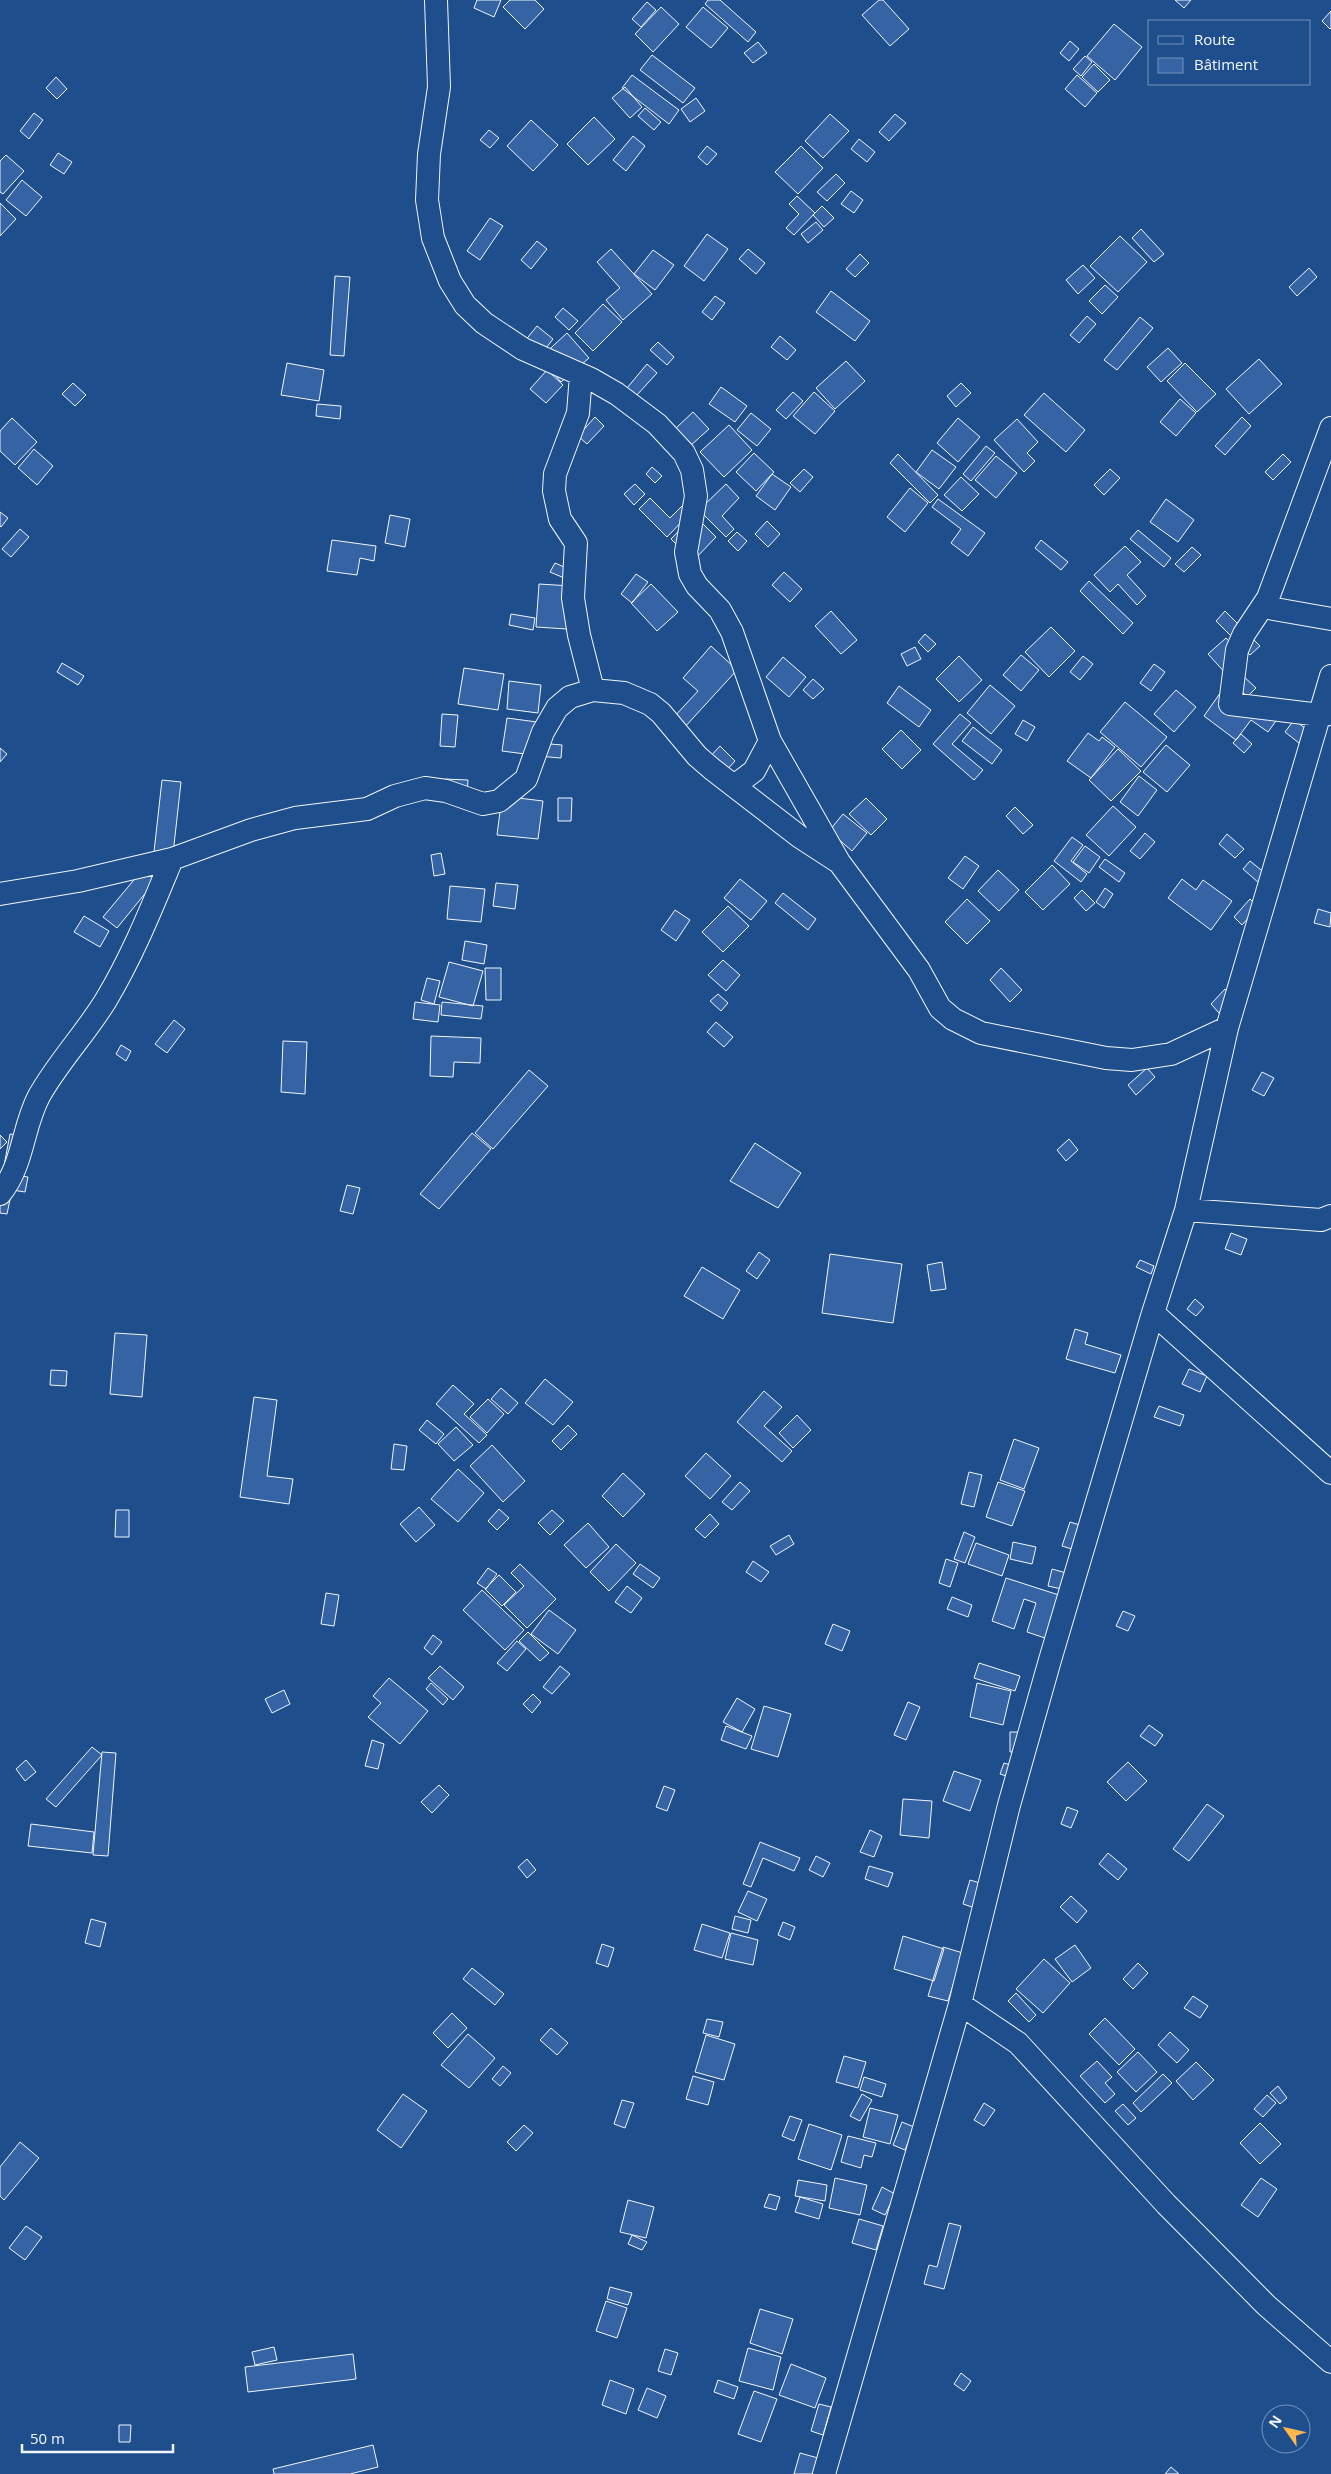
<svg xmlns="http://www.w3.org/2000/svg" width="1331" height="2474" viewBox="0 0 1331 2474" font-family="'Open Sans',sans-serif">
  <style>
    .building { fill: #3563a3; stroke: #f2f6ff }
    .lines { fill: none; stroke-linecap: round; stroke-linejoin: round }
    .minor-casing { stroke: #f2f6ff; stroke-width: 24 }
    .minor { stroke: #1f4e8c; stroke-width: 22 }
  </style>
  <rect width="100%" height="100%" fill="#1f4e8c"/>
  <path class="building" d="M477 0H501L494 17 474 8Z
    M510 0H535L544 9 525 29 503 7Z
    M708 0H720L756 32 748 42 705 4Z
    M879 0H883L909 29 890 46 862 15Z
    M1175 0H1191L1184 8Z
    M647 2 656 10 641 27 632 19Z
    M661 7 679 24 653 52 635 34Z
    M703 7 728 28 711 48 686 27Z
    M1331 11V28L1330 29 1322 21Z
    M1114 24 1142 47 1115 80 1087 56Z
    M1070 41 1079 49 1069 61 1060 53Z
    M758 42 767 53 753 63 744 53Z
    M652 55 695 88 683 103 640 70Z
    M1085 56 1092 62 1081 76 1073 69Z
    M1094 64 1110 80 1098 92 1082 77Z
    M632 75 679 110 669 124 622 88Z
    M1077 75 1097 93 1085 107 1065 89Z
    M56 77 67 89 57 99 46 88Z
    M625 87 642 107 630 118 612 98Z
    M696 98 705 111 690 122 681 109Z
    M645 108 661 122 654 130 638 116Z
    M34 113 43 120 29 139 20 131Z
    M830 114 849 131 823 158 805 141Z
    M895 114 906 123 889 141 879 132Z
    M594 117 615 139 588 165 567 144Z
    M531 120 558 145 533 171 507 146Z
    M489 130 499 138 490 148 480 140Z
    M633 136 645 146 626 171 613 160Z
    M859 139 875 152 867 162 851 149Z
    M707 146 717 154 707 165 698 157Z
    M801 146 823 168 798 194 775 172Z
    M58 153 72 162 64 174 50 165Z
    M6 155 24 171 3 194 0 192V161Z
    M836 174 845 183 827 201 817 192Z
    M22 180 42 197 26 216 6 200Z
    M851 191 863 200 854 213 841 204Z
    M797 196 815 213 794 235 786 228 799 214 789 204Z
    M0 203 16 219 0 236Z
    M822 206 834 218 824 227 813 215Z
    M490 218 503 226 480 260 467 251Z
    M816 222 823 230 808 243 801 234Z
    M1141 229 1164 254 1154 262 1132 238Z
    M707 234 728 249 704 281 684 266Z
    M1120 236 1147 262 1118 292 1090 266Z
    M537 241 547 249 531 269 521 260Z
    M611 249 652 294 623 320 606 300 620 288 597 262Z
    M748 249 765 263 756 274 739 259Z
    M653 250 674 265 655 290 634 274Z
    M860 254 869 263 855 277 846 269Z
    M1083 265 1095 278 1078 294 1066 280Z
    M1309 268 1317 277 1297 296 1289 287Z
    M335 276 350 277 344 356 330 355Z
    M1105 285 1118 297 1102 314 1089 301Z
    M831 291 870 321 855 341 816 312Z
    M715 296 725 303 712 320 702 312Z
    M603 304 622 322 593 351 575 333Z
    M563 308 578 321 569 330 555 317Z
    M1087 316 1096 324 1079 343 1070 335Z
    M1140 317 1153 328 1117 370 1104 360Z
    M537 326 553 339 540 356 524 342Z
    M567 333 589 358 561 382 540 358Z
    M780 336 796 350 787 360 771 347Z
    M658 342 674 357 667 365 650 350Z
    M1168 348 1182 363 1161 382 1147 367Z
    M1259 359 1282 384 1249 414 1226 389Z
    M846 361 865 381 835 409 816 388Z
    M287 363 324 370 319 401 281 395Z
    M1185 363 1216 394 1197 412 1167 381Z
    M647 364 657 373 636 396 627 388Z
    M547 370 563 385 546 403 530 389Z
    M73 383 86 395 75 406 62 394Z
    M961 383 971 393 956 407 947 396Z
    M721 387 747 406 735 422 709 404Z
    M793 392 803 401 786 419 776 410Z
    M814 392 835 411 815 434 793 416Z
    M1044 393 1085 430 1066 452 1024 415Z
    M1180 399 1196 413 1176 436 1160 422Z
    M317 404 341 406 340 419 316 416Z
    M693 412 709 429 690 446 675 429Z
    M751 413 771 429 757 446 737 430Z
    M595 417 604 426 587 444 578 436Z
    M1242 417 1251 426 1225 455 1215 446Z
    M12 418 37 442 15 465 0 451V431Z
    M958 418 980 437 958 462 937 443Z
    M1017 419 1038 442 1027 453 1035 461 1024 472 994 440Z
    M729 425 752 450 724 477 700 452Z
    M986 446 995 453 971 481 963 474Z
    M34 449 53 466 37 485 18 468Z
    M932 450 956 467 939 489 916 472Z
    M754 453 774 472 756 491 736 472Z
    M898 454 938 495 930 503 890 463Z
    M1283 454 1291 462 1273 480 1265 472Z
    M996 456 1017 473 996 498 975 480Z
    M652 467 662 476 655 483 646 474Z
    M804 469 813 477 800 492 790 483Z
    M1110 469 1120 478 1104 495 1094 485Z
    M772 474 791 487 775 510 756 496Z
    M961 477 979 494 962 511 944 495Z
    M635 484 645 494 634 505 624 494Z
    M726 484 739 498 722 516 734 529 726 537 699 510Z
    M910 488 928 503 905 532 887 517Z
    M650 498 670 518 682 506 689 514 667 537 639 509Z
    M938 499 985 533 968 556 951 543 961 529 932 507Z
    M1166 499 1194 520 1178 542 1150 522Z
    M0 512 8 518 1 527 0 526Z
    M390 515 410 519 405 547 385 543Z
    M694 515 716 537 693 561 671 539Z
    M767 521 780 534 768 547 755 534Z
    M20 529 29 537 11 557 2 549Z
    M1138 530 1171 558 1164 567 1130 539Z
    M737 532 747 541 738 551 728 541Z
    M332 540 376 546 374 561 360 558 357 575 327 571Z
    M1041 540 1068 562 1061 570 1035 548Z
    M1125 546 1141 562 1127 575 1146 596 1137 605 1118 584 1110 592 1094 575Z
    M1192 547 1201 555 1184 572 1175 564Z
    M555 563 573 571 569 580 550 572Z
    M784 572 802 589 790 602 772 585Z
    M636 574 648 582 632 603 621 594Z
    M1089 581 1133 623 1123 634 1080 591Z
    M539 584 571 586 567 629 536 627Z
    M651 584 678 612 657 631 631 603Z
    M831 611 857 640 841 654 815 626Z
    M1225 611 1260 646 1250 655 1216 621Z
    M511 614 535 618 533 630 509 625Z
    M1051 627 1075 651 1049 677 1025 652Z
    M925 634 936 644 928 652 918 642Z
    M1226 638 1246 660 1228 676 1208 654Z
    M711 646 737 670 683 729 672 719 698 691 683 678Z
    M915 647 921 659 907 666 901 654Z
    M1021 655 1039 670 1021 691 1003 675Z
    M959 656 982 680 959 702 936 679Z
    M1083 656 1093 664 1080 680 1070 672Z
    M783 657 806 677 789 697 766 677Z
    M62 663 84 676 78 685 57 672Z
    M1154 664 1165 672 1151 691 1140 683Z
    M464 668 504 674 498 710 458 704Z
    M1240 673 1256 688 1247 697 1232 682Z
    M813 679 824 689 813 699 803 690Z
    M509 681 541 685 538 713 507 709Z
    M1228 682 1278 718 1268 732 1251 720 1236 740 1204 716Z
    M990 685 1015 706 991 734 967 713Z
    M899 686 931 710 919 727 887 703Z
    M1176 690 1196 707 1174 732 1154 714Z
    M1125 702 1167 737 1141 767 1100 732Z
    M442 714 458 715 455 747 440 746Z
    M960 714 971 723 952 744 983 770 974 780 933 744Z
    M507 718 537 722 533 755 502 751Z
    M1023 720 1035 727 1027 741 1015 734Z
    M1294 720 1313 734 1304 747 1285 732Z
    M973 727 1002 750 992 764 962 741Z
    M901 730 921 750 902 769 882 749Z
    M1088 733 1099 741 1102 737 1115 747 1091 778 1067 761Z
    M1241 734 1252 744 1244 753 1233 743Z
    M538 743 562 745 561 758 537 756Z
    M1166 745 1190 765 1167 792 1143 772Z
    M720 746 735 761 724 773 709 758Z
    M0 748 7 754 0 762Z
    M1118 749 1141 771 1111 801 1089 780Z
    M1139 776 1157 790 1138 816 1120 802Z
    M445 779 468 780 467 794 444 793Z
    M162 780 181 782 171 872 152 870Z
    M502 796 543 801 538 839 497 835Z
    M558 798H572L571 821H558Z
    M866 798 887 819 871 835 849 814Z
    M1113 806 1136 827 1109 856 1086 835Z
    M1015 807 1033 825 1023 834 1006 816Z
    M843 814 867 833 852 851 829 831Z
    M1145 833 1155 842 1140 859 1130 851Z
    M1227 834 1244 849 1235 858 1219 844Z
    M1072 837 1083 845 1071 861 1087 874 1081 882 1054 861Z
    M1085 846 1100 857 1089 873 1073 862Z
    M441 853 445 874 434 876 431 855Z
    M965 856 979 866 963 889 948 878Z
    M1105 859 1125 873 1119 882 1099 867Z
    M1250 861 1266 874 1259 883 1243 869Z
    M148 863 161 874 117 928 103 917Z
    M1052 865 1070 884 1043 910 1025 892Z
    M998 870 1019 890 999 911 978 891Z
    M740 879 767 901 751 920 724 898Z
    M1182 879 1196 890 1203 880 1232 901 1211 930 1168 898Z
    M496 883 518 885 515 909 493 906Z
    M450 886 485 889 481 922 447 919Z
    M1105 888 1113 894 1104 908 1096 902Z
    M1082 890 1095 903 1086 911 1074 898Z
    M783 893 816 919 808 930 775 903Z
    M967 899 990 921 967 944 945 922Z
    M1250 899 1258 907 1242 925 1234 917Z
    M728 906 749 926 723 952 702 932Z
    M1318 909 1331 913 1330 927 1314 923Z
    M675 910 690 920 676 941 661 930Z
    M84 916 109 931 100 947 74 932Z
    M465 941 487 945 484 964 462 960Z
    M723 960 740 975 726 991 708 975Z
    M449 962 483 971 473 1006 439 997Z
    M485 968H501V1000H486Z
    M1001 968 1022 990 1010 1002 990 980Z
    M427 978 440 981 434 1004 421 1000Z
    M1225 989 1234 998 1219 1013 1211 1004Z
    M718 994 728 1003 721 1011 710 1001Z
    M415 1002 440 1005 438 1022 413 1019Z
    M442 1002 483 1006 481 1019 441 1015Z
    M174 1020 185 1029 167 1053 155 1044Z
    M716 1022 733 1037 724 1047 707 1032Z
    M431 1036 481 1038 480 1063 454 1062 453 1077 430 1076Z
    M283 1041 307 1042 305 1094 281 1092Z
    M121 1045 131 1051 126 1061 116 1054Z
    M1147 1068 1155 1077 1136 1095 1128 1085Z
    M529 1070 548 1086 493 1149 475 1133Z
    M1262 1072 1274 1078 1264 1096 1252 1090Z
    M472 1133 491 1149 439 1209 420 1194Z
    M10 1134 22 1136 15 1175 28 1177 25 1192 12 1190 7 1214 0 1213V1187Z
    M0 1135 7 1142 0 1149Z
    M1069 1139 1078 1150 1066 1161 1057 1150Z
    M755 1143 801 1173 778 1208 730 1181Z
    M347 1185 360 1188 353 1214 340 1211Z
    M1231 1233 1247 1239 1241 1255 1225 1249Z
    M759 1252 770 1260 757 1279 746 1271Z
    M830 1254 902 1264 893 1323 822 1313Z
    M1140 1260 1154 1266 1151 1274 1136 1267Z
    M942 1262 946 1289 931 1291 927 1265Z
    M702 1267 740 1290 723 1319 684 1296Z
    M1195 1299 1204 1307 1196 1316 1187 1309Z
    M1075 1329 1088 1333 1085 1344 1121 1355 1115 1373 1066 1359Z
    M115 1333 147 1335 142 1397 110 1394Z
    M1189 1369 1207 1376 1200 1392 1182 1384Z
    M51 1370 67 1371 66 1386 50 1385Z
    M545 1379 573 1402 553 1425 525 1403Z
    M453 1385 474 1404 464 1414 487 1435 479 1443 436 1404Z
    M501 1388 518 1403 508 1414 491 1399Z
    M764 1391 782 1407 764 1426 792 1451 782 1462 737 1422Z
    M254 1397 277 1400 267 1476 293 1479 289 1504 240 1497Z
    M488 1399 504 1414 487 1433 470 1417Z
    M1159 1406 1184 1415 1180 1426 1154 1417Z
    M797 1415 811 1430 793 1448 779 1433Z
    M427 1420 444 1434 436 1444 419 1430Z
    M568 1425 577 1434 561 1450 552 1441Z
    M456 1427 473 1445 454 1461 438 1444Z
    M1014 1439 1039 1448 1024 1489 1000 1480Z
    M394 1444 407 1446 404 1470 391 1469Z
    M492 1445 525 1481 503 1502 470 1466Z
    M706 1453 731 1476 710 1499 685 1476Z
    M458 1469 484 1493 458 1522 431 1499Z
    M969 1472 982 1475 974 1507 961 1504Z
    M623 1473 645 1494 623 1517 602 1496Z
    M740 1482 750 1491 732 1510 722 1502Z
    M998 1482 1025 1491 1012 1526 986 1517Z
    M419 1507 435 1525 416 1542 400 1524Z
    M499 1509 509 1518 497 1530 488 1521Z
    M116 1510H129V1537H115Z
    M552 1510 564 1521 550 1535 538 1523Z
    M710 1514 719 1524 705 1538 695 1529Z
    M1070 1522 1083 1526 1075 1550 1062 1546Z
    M588 1523 609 1547 586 1568 564 1545Z
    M964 1532 975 1537 965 1563 954 1559Z
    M789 1535 794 1544 776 1555 770 1546Z
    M1013 1542 1036 1547 1032 1564 1010 1559Z
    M976 1543 1009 1555 1002 1576 968 1564Z
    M616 1544 636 1563 609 1591 590 1572Z
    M946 1559 958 1563 950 1587 939 1583Z
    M753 1561 769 1572 761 1582 746 1572Z
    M520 1564 556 1599 527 1628 504 1605 524 1586 511 1573Z
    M640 1564 660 1578 653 1588 633 1574Z
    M488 1568 497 1574 486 1589 477 1583Z
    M1052 1569 1070 1574 1066 1590 1048 1586Z
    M499 1575 516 1592 502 1606 485 1589Z
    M1006 1578 1065 1597 1051 1640 1027 1632 1036 1603 1024 1599 1014 1629 992 1621Z
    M627 1586 642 1598 631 1613 615 1602Z
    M482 1590 524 1630 505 1650 463 1610Z
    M326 1593 339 1595 334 1626 321 1624Z
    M952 1597 972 1605 968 1617 947 1609Z
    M549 1610 576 1630 558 1654 531 1634Z
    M1123 1611 1135 1616 1128 1631 1116 1626Z
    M833 1624 850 1631 842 1651 825 1644Z
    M528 1632 549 1653 540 1661 519 1641Z
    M433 1635 442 1642 432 1655 424 1648Z
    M517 1641 526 1649 507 1671 497 1663Z
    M979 1663 1020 1676 1015 1691 974 1678Z
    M440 1666 464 1687 453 1700 428 1678Z
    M560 1666 570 1674 552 1694 543 1687Z
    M389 1678 428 1711 400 1744 368 1717 381 1703 373 1696Z
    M431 1683 448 1699 443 1705 426 1689Z
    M977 1683 1011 1691 1003 1725 970 1717Z
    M284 1690 290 1704 272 1713 265 1699Z
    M533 1694 541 1702 532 1713 523 1704Z
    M737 1698 755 1709 742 1732 723 1722Z
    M908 1702 920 1707 906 1740 894 1735Z
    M764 1706 791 1714 778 1757 751 1749Z
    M1149 1725 1163 1735 1155 1746 1140 1736Z
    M726 1726 752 1736 746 1749 721 1740Z
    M1010 1732H1025L1026 1751 1010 1752Z
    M372 1740 384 1744 378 1769 365 1766Z
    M92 1747 102 1755 56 1807 46 1799Z
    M102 1752 116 1753 108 1856 93 1855Z
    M26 1760 36 1772 25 1781 16 1769Z
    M1128 1762 1147 1781 1126 1801 1107 1782Z
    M1004 1763 1017 1767 1013 1778 1000 1774Z
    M954 1771 981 1780 970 1811 943 1801Z
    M439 1785 449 1795 432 1813 421 1802Z
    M664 1786 675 1790 667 1811 656 1807Z
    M903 1799 932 1801 929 1838 900 1835Z
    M1207 1804 1224 1816 1189 1861 1173 1849Z
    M1067 1807 1078 1811 1071 1828 1061 1824Z
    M31 1824 94 1832 92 1853 28 1846Z
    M870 1830 882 1836 874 1857 860 1852Z
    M760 1842 800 1858 794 1871 763 1858 751 1887 743 1884Z
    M1108 1853 1127 1869 1118 1880 1099 1864Z
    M816 1856 830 1863 823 1877 809 1870Z
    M527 1859 536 1870 527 1878 518 1867Z
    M869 1866 893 1873 888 1887 865 1879Z
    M970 1880 983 1884 975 1908 963 1904Z
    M748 1891 767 1899 757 1921 738 1912Z
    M1071 1896 1087 1911 1077 1923 1060 1907Z
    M735 1916 751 1920 748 1933 732 1929Z
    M91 1919 106 1923 100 1947 85 1943Z
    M783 1922 795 1927 790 1940 778 1935Z
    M702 1924 730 1933 722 1958 694 1950Z
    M731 1933 758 1940 753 1965 725 1959Z
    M903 1936 944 1949 934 1981 894 1969Z
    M602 1944 614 1948 608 1967 596 1963Z
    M1075 1945 1091 1968 1072 1982 1055 1959Z
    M943 1947 963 1953 948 2001 928 1996Z
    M1044 1959 1070 1983 1043 2013 1016 1989Z
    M1138 1963 1148 1973 1133 1989 1123 1979Z
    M472 1968 504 1994 495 2005 463 1979Z
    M1016 1993 1036 2015 1029 2022 1008 2001Z
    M1193 1996 1208 2006 1200 2018 1184 2008Z
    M452 2013 467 2028 448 2048 433 2033Z
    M1105 2018 1135 2049 1119 2065 1089 2034Z
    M707 2019 723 2022 719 2037 703 2033Z
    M551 2028 568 2043 557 2055 540 2040Z
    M1170 2032 1189 2050 1177 2063 1158 2045Z
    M468 2034 495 2058 469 2088 441 2065Z
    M706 2035 735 2044 724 2080 695 2072Z
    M1138 2052 1157 2072 1136 2092 1117 2072Z
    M844 2056 866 2062 858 2088 836 2082Z
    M1097 2061 1112 2077 1105 2083 1115 2094 1105 2103 1080 2076Z
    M1196 2062 1214 2080 1193 2100 1176 2081Z
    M503 2066 511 2073 500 2086 492 2079Z
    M1163 2074 1172 2083 1141 2112 1133 2103Z
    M693 2076 714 2082 708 2105 686 2099Z
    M864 2077 886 2084 882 2097 860 2090Z
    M1278 2086 1287 2098 1280 2104 1270 2093Z
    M403 2094 427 2111 401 2148 377 2130Z
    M862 2094 872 2100 860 2121 850 2116Z
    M1267 2095 1276 2103 1263 2117 1254 2109Z
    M622 2100 634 2103 625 2128 614 2124Z
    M984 2103 995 2110 984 2126 974 2120Z
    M1123 2104 1136 2118 1128 2125 1115 2111Z
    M870 2108 898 2115 890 2144 863 2137Z
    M790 2116 802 2120 794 2141 782 2136Z
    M902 2122 914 2127 905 2150 893 2145Z
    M1260 2123 1281 2144 1260 2164 1240 2143Z
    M809 2124 842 2135 831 2170 798 2159Z
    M524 2125 533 2133 516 2151 507 2142Z
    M848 2136 876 2143 872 2157 864 2155 861 2168 841 2162Z
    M20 2142 39 2158 4 2200 0 2196V2167Z
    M835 2178 867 2185 860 2215 829 2208Z
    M1261 2178 1277 2189 1258 2217 1241 2205Z
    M798 2180 827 2185 825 2201 795 2196Z
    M882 2187 895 2194 885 2215 872 2209Z
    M769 2194 780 2197 776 2210 764 2207Z
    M800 2197 823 2204 819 2219 795 2212Z
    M628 2200 654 2207 646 2238 620 2232Z
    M859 2219 883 2226 876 2250 852 2243Z
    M949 2223 961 2226 944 2289 924 2284 929 2265 937 2267Z
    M26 2226 42 2237 25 2260 9 2248Z
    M632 2235 647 2242 642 2250 628 2244Z
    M610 2287 632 2293 628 2305 607 2299Z
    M606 2301 627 2308 617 2338 596 2331Z
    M760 2309 793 2319 782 2354 750 2343Z
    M274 2347 277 2360 255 2365 252 2352Z
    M748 2348 781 2357 773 2390 739 2381Z
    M665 2349 678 2353 671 2375 658 2371Z
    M353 2354 356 2379 248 2392 245 2367Z
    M791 2364 826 2378 815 2408 779 2395Z
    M961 2373 971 2381 964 2391 954 2384Z
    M610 2380 634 2389 626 2414 602 2405Z
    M718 2380 738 2387 734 2399 714 2392Z
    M647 2388 666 2396 657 2418 638 2410Z
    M754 2391 777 2399 761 2442 738 2434Z
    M819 2404 831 2407 823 2435 811 2431Z
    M119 2425H131L130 2442H119Z
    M373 2445 378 2467 350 2474H274L273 2469Z
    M800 2453 818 2458 814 2474H794Z
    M1171 2467 1179 2474H1165Z"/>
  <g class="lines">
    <defs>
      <path id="minor" d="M436 0 439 87 429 154 427 200 433 238 450 281 465 305 484 323 523 349 591 379 617 394 657 424 684 453 692 470 696 496 686 552 690 574 697 586 720 610 732 632 770 741 839 862 919 970 940 1008 953 1019 981 1033 1106 1058 1132 1060 1171 1054 1227 1028
        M581 375 578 413 555 474 554 491 560 519 576 543 573 598 579 635 593 690
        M1331 428 1268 598 1244 634 1237 650 1230 704 1320 715 1331 714
        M1263 607 1331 619
        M734 786 754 771 770 741
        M0 894 78 881 172 859 251 830 295 818 367 809 395 796 425 788 446 791 483 804 499 801 526 779 543 732 557 708 570 697 593 690 624 693 650 704 661 713 697 756 712 769 800 837 837 861
        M0 1194C24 1164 22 1128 39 1096 58 1062 86 1033 106 1000 133 955 152 907 172 859
        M1186 1210 1321 1220 1331 1216
        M1153 1313 1331 1473
        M960 2004 1018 2043 1166 2204 1266 2305 1331 2362
        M824 2474 960 2004 1009 1805 1050 1660 1153 1313 1186 1210 1227 1028 1331 676"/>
    </defs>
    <use href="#minor" class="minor-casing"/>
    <use href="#minor" class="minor"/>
  </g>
  <rect x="1148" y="20" width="162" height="65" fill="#1f4e8c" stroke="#7391ba"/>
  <rect x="1158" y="36" width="25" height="8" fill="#1f4e8c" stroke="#7391ba"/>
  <text x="1194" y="45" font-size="15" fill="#f2f6ff">Route</text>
  <rect x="1158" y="58" width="25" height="15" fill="#3563a3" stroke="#7391ba"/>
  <text x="1194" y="70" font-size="15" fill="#f2f6ff">Bâtiment</text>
  <g transform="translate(1286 2429) rotate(304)"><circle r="24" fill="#1f4e8c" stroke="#7391ba"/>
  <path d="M0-4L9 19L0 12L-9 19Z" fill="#ffb74d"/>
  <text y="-8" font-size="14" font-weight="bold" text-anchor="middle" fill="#f2f6ff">N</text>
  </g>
  <path d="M22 2444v8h151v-8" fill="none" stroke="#f2f6ff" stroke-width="2.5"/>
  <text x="30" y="2444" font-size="15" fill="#f2f6ff" stroke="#1f4e8c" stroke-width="4" paint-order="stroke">50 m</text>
</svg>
